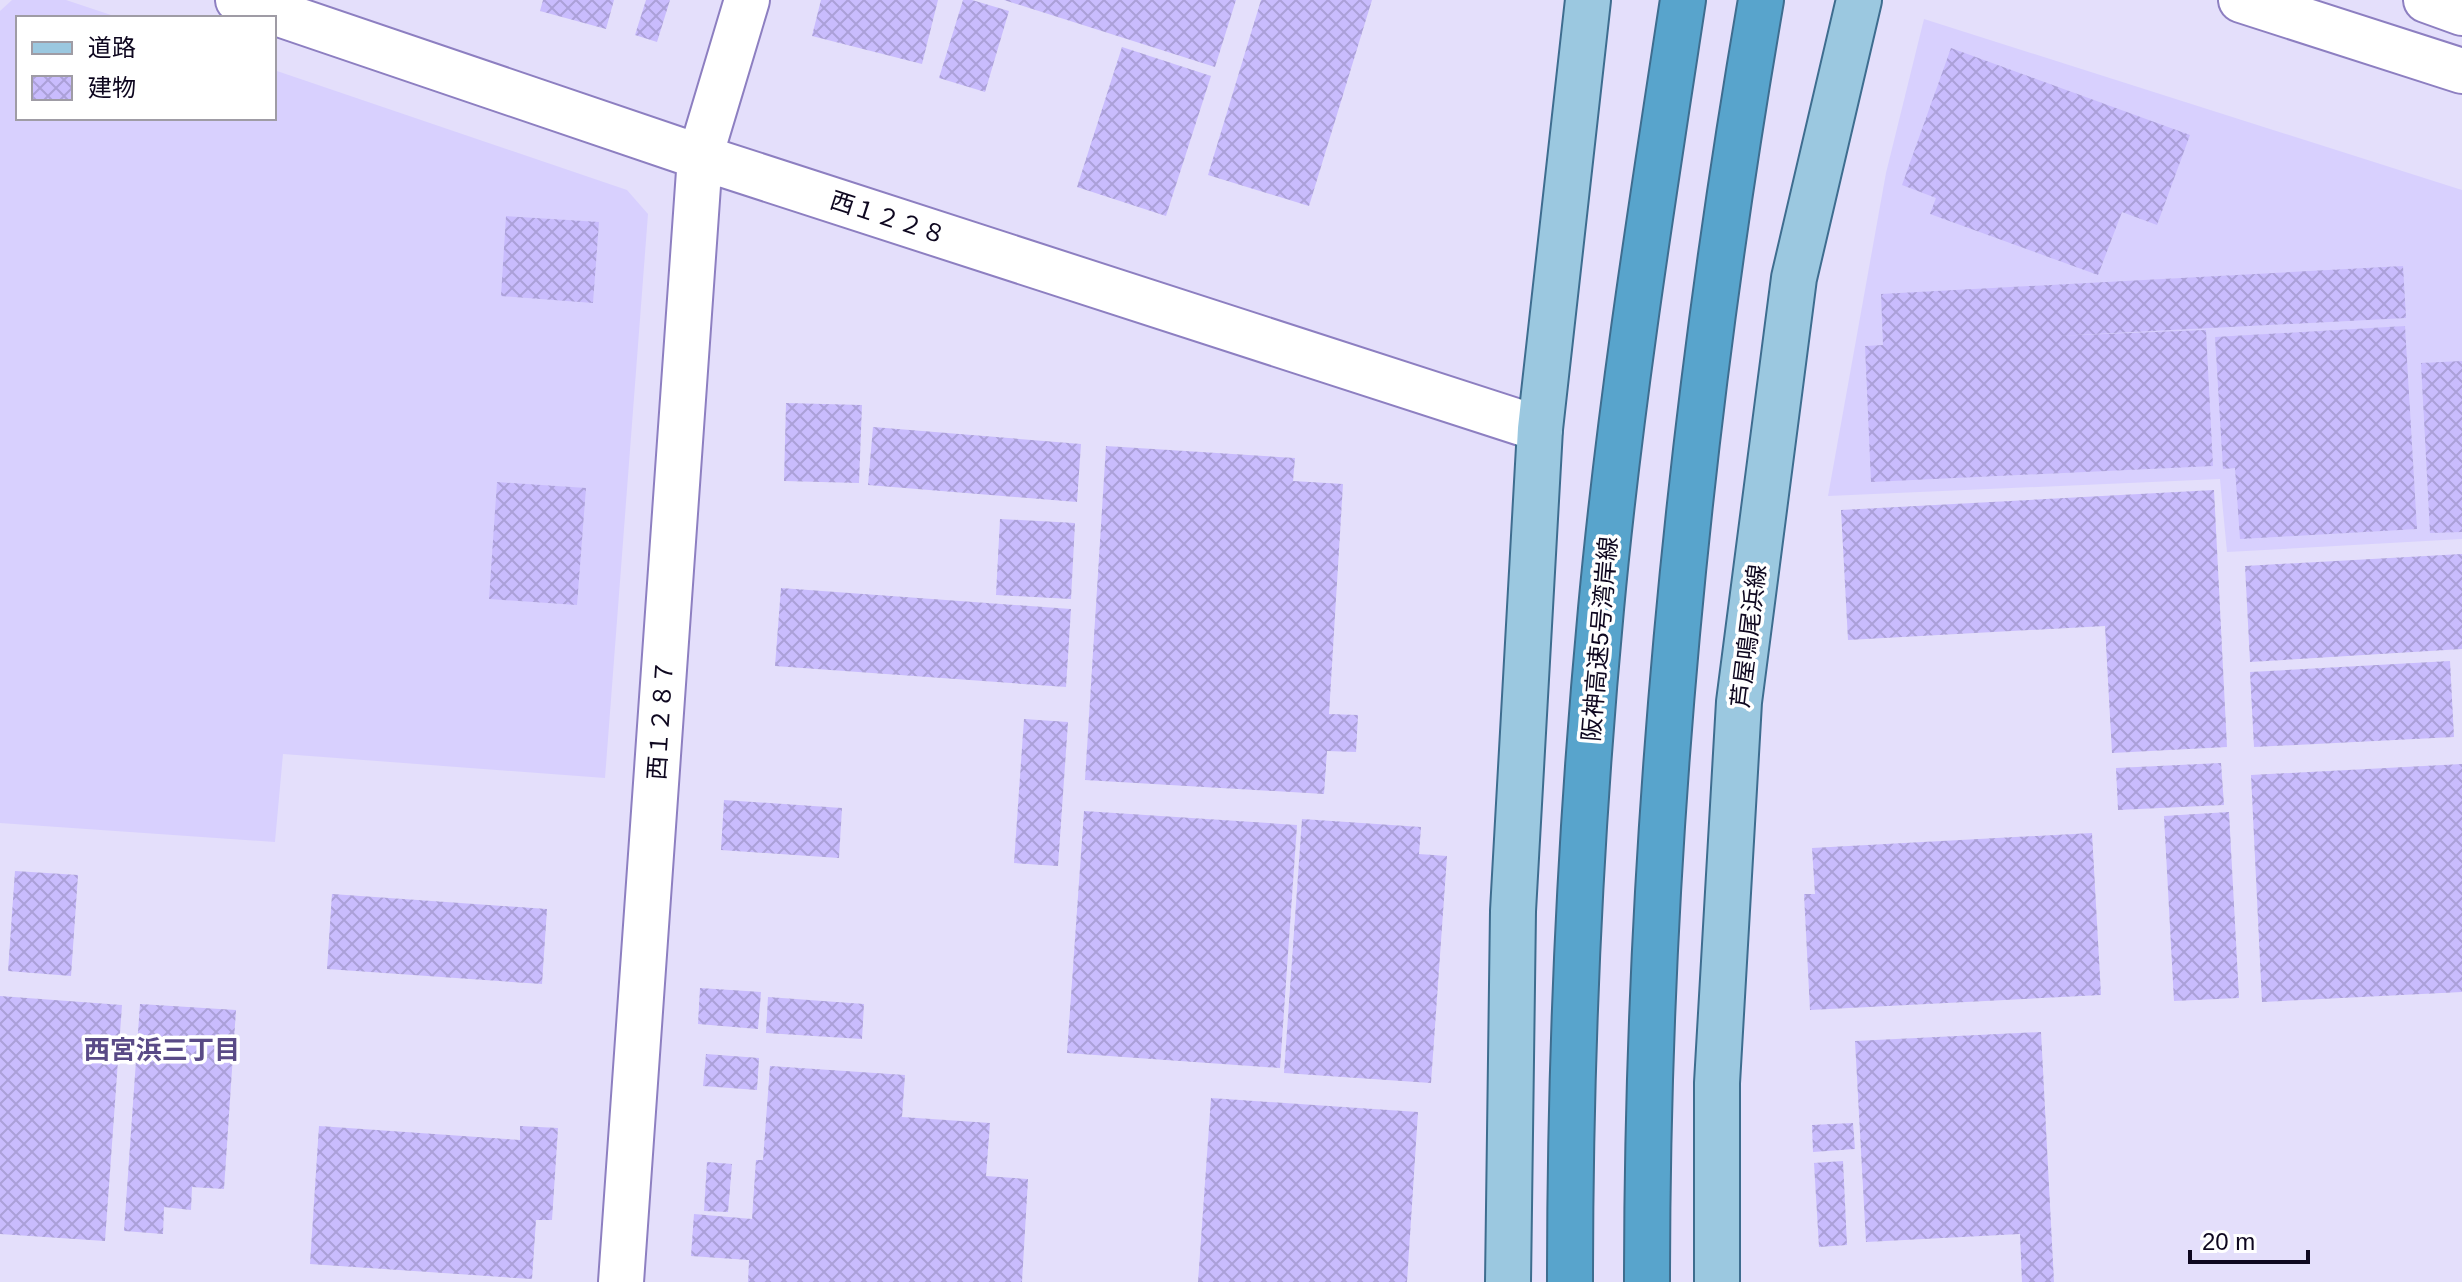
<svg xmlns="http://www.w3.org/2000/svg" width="2462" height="1282" viewBox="0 0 2462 1282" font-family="Helvetica,'Noto Sans JP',sans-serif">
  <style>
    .built { fill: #d8d0fe }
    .building { fill: url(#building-cross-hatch) }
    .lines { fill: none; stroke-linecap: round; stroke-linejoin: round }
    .minor-casing { stroke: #8d7fc1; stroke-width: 48 }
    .major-casing { stroke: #3e6d8f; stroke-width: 48 }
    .highway-casing { stroke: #3e6d8f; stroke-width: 48 }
    .minor { stroke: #fff; stroke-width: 44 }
    .major { stroke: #9bc8e0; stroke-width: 44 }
    .highway { stroke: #58a4cc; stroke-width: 44 }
    .labels { text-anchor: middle; stroke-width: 7; stroke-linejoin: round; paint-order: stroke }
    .street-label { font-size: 24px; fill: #0e071f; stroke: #fff }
    .neighbourhood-label { font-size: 26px; font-weight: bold; fill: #594a86; stroke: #fff }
  </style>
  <defs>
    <pattern id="building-cross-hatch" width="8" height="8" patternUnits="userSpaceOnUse" patternTransform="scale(2)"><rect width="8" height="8" fill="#c9bcfd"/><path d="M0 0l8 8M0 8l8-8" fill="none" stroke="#aba0d8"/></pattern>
  </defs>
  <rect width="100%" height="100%" fill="#e4dffb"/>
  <path class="built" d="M12 0H66L120 18H18V118H274V70L627 190 648 214 605 778 283 754 275 842 0 823V11Z
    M1924 19 2462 190V539L2227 552 2220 479 1828 496 1886 173Z"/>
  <path class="building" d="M543 0H614L606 29 540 11Z
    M646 0H670L657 42 635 35Z
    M821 0H938L922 64 812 36Z
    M963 0H972L1009 11 985 92 939 78Z
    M1004 0H1236L1215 67Z
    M1261 0H1372L1309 206 1208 175Z
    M1122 47 1211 76 1166 216 1077 187Z
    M1951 48 2190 135 2157 225 2122 212 2098 275 1930 214 1936 198 1902 185Z
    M506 216 599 222 593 303 501 296Z
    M2403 266 2406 318 2055 336 2206 330 2213 466 1871 482 1865 346 1883 345 1881 294Z
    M2405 326 2417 529 2240 539 2235 468 2223 469 2215 337Z
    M2462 361V532L2430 533 2421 363Z
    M786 403 862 405 859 483 784 481Z
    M873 427 1081 444 1077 502 868 485Z
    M1106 446 1295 458 1293 481 1343 484 1329 714 1358 715 1356 752 1327 751 1324 794 1085 780Z
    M497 482 586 488 577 605 489 599Z
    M2214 490 2227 747 2112 753 2105 626 1848 640 1841 510Z
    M1000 519 1075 523 1071 599 996 595Z
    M2462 554V649L2250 662 2245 566Z
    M781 588 1071 609 1066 687 775 666Z
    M2450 661 2454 737 2254 747 2250 672Z
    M1024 719 1068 722 1058 866 1014 863Z
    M2221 763 2224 805 2118 810 2116 768Z
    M2462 764V992L2262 1002 2251 775Z
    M724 800 842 808 839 858 721 850Z
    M1084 811 1297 825 1280 1068 1067 1053Z
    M2229 812 2239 998 2174 1001 2164 816Z
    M1302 819 1421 827 1419 854 1447 856 1431 1083 1284 1073Z
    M2092 833 2101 995 1810 1010 1804 894H1815L1812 848Z
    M15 871 78 875 71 976 8 971Z
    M332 894 547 909 542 984 327 969Z
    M700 988 761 992 758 1029 698 1024Z
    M0 996 122 1005 105 1241 0 1234Z
    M768 997 864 1004 862 1039 766 1033Z
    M140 1004 236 1010 224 1189 192 1187 191 1210 164 1207 163 1234 124 1231Z
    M2041 1032 2054 1282H2022L2020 1234 1866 1242 1855 1041Z
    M706 1054 759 1058 757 1090 703 1086Z
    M770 1066 905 1075 902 1117 990 1123 986 1176 1028 1179 1022 1282H748L749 1260 691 1256 694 1214 752 1219 756 1160H763Z
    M1211 1098 1418 1112 1407 1282H1198Z
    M1853 1123 1855 1149 1813 1152 1812 1125Z
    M319 1126 520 1140V1126L558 1128 552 1220H536L532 1279 310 1264Z
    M1843 1161 1847 1245 1819 1247 1814 1163Z
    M707 1162 732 1164 728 1212 704 1211Z"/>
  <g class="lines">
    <defs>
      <path id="minor" d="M238 0 700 157 1540 429
        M2241 0 2462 71
        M2426 0 2462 13
        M621 1282 700 157 747 0"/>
      <path id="major" d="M1508 1282 1513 911 1540 429 1588 0
        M1717 1282V1083L1739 702 1794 278 1859 0"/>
      <path id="highway" d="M1570 1282C1570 1058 1580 832 1601 609 1620 405 1652 203 1683 0
        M1647 1282C1647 853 1688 423 1761 0"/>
    </defs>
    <use href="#minor" class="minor-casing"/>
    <use href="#major" class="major-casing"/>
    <use href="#highway" class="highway-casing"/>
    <use href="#minor" class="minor"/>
    <use href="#major" class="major"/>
    <use href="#highway" class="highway"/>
  </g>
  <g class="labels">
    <g class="street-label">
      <text transform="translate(888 218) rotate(18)" y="8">西１２２８</text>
      <text transform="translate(1749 636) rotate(-83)" y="8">芦屋鳴尾浜線</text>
      <text transform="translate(1600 639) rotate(-85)" y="8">阪神高速5号湾岸線</text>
      <text transform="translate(661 720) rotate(-86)" y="8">西１２８７</text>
    </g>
    <g class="neighbourhood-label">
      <text x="162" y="1059">西宮浜三丁目</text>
    </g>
  </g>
  <rect x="16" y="16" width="260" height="104" fill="#ffffff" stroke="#9f9ca5" stroke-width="2"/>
  <rect x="32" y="42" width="40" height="12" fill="#9bc8e0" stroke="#9f9ca5" stroke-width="2"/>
  <text x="88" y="56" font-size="24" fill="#0e071f">道路</text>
  <rect x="32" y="76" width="40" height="24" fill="url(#building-cross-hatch)" stroke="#9f9ca5" stroke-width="2"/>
  <text x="88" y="96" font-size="24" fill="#0e071f">建物</text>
  <path d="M2190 1250v12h118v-12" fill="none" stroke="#0e071f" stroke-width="4"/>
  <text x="2202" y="1250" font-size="24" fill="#0e071f" stroke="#ffffff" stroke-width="6" paint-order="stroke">20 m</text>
</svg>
